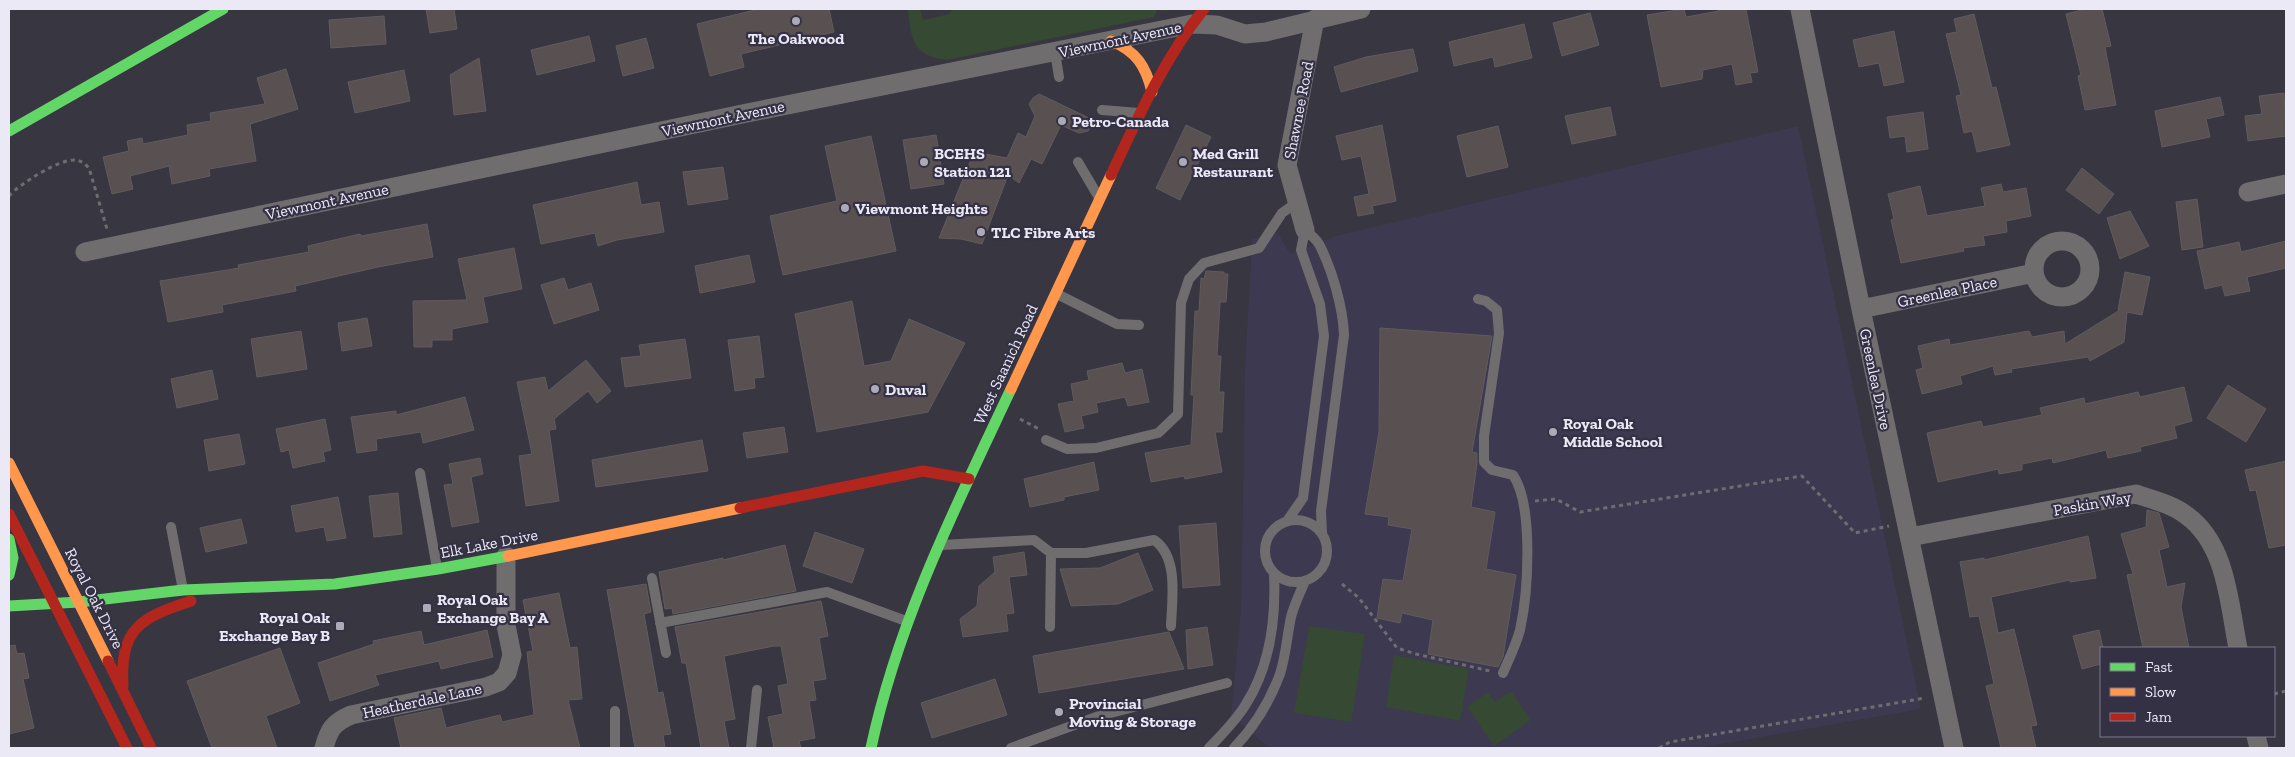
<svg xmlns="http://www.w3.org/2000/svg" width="2295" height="757" viewBox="0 0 2295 757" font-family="'Zilla Slab',serif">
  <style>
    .built { fill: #3d3951 }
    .green { fill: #354933 }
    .building { fill: #585051; stroke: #605b5e }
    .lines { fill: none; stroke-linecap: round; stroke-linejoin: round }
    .path { stroke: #6f6c71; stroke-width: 3; stroke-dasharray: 4 4; stroke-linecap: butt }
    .lane { stroke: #706d6f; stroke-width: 10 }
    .street { stroke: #706d6f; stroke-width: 19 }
    .fast { stroke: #63d668; stroke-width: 11 }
    .slow { stroke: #ff974d; stroke-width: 11 }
    .jam { stroke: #b3261e; stroke-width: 11 }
    .poi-dot { fill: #acaab7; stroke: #353145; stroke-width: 2 }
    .labels { text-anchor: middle; stroke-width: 4.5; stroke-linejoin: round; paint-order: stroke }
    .poi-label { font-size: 16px; font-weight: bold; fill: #ebe9f6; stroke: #353145; text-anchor: start }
    .street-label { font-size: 16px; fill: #ebe9f6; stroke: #353145 }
  </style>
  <rect width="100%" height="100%" fill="#383641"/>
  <path class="built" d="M1798 126 1921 709 1698 748H1270L1231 716 1241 609 1245 372 1252 239 1278 233 1290 254 1336 236Z"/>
  <path class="green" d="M911 9H920L923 20 949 14 953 9H1169L1167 11 1157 10 1154 17 947 60C913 56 911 40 908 10Z
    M1309 626 1365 634 1351 722 1294 713Z
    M1394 655 1469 669 1460 721 1386 707Z
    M1511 691 1531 720 1494 746 1467 707 1488 692 1495 702Z"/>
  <path class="building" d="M426 9H454L457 29 430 33Z
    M759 9H829L834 32 741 54 744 67 710 76 697 24Z
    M1684 9 1686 17 1719 11 1718 9H1746L1758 72 1750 73 1752 82 1736 85 1732 64 1703 70 1702 79 1661 87 1647 15Z
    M2086 9H2102L2111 46 2105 47 2116 105 2085 110 2078 76 2081 75 2066 14Z
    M1590 13 1599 45 1562 56 1553 23Z
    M1974 14 1992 88 1996 87 2010 145 1977 152 1972 131 1964 133 1956 96 1961 95 1946 34 1957 32 1954 19Z
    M384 16 386 44 331 48 329 20Z
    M1524 24 1532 58 1495 67 1493 57 1454 66 1449 42Z
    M1894 31 1904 82 1884 86 1879 63 1859 67 1853 40Z
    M589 36 595 61 537 75 531 50Z
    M646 38 654 68 623 76 616 46Z
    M1413 49 1418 71 1341 92 1334 67 1366 57Z
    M479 58 486 111 454 115 450 75Z
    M286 69 298 109 250 124 256 161 209 169 210 176 172 184 169 166 130 176 133 189 112 194 103 157 129 151 127 141 142 138 143 144 188 135 187 125 211 121 210 113 265 104 257 78Z
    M404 70 410 101 355 113 348 82Z
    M2284 93 2286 136 2248 141 2245 116 2262 114 2259 96Z
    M1039 94 1087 117 1091 125 1088 131 1079 133 1061 125 1042 164 1031 159 1019 183 1008 175 982 244 961 239 939 238 974 152 1007 158 1018 133 1026 137 1035 116 1029 104 1033 98Z
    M2220 97 2224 115 2206 119 2210 137 2162 147 2155 111Z
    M1610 107 1616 135 1572 144 1565 116Z
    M1923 112 1928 149 1907 152 1905 136 1890 138 1887 117Z
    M1186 125 1211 137 1180 200 1156 188Z
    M1382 125 1396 201 1372 206 1374 213 1358 216 1354 197 1369 194 1361 156 1342 160 1336 136Z
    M1498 126 1508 167 1467 177 1457 136Z
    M936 135 944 184 911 189 903 140Z
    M871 136 896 251 783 275 770 216 837 201 825 146Z
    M723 167 728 199 688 205 683 172Z
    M2082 168 2114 194 2099 214 2066 190Z
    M637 182 641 205 659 202 664 232 617 240 598 246 595 233 541 244 533 205Z
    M2001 184 2003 192 2026 188 2031 216 2006 221 2007 232 1983 236 1985 245 1963 248 1964 251 1901 263 1891 220 1894 219 1888 194 1920 186 1927 216 1985 206 1981 188Z
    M2197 199 2203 247 2182 250 2176 202Z
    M2130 211 2149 246 2120 259 2107 218Z
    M427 224 433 257 378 267 295 286 296 291 222 305 223 312 168 322 160 281 239 268 238 265 309 252 308 246 360 234 361 236Z
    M2286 241V268L2247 277 2250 291 2225 296 2222 285 2205 289 2197 251 2239 242 2241 252Z
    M514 248 522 289 483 297 488 322 452 329V340H432V347H414L413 301 467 300 458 259Z
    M749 255 755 282 700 293 695 266Z
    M1206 271 1224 272V274H1228L1226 302H1220L1217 356H1221L1219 392H1224L1222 432H1215L1222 472 1185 479 1184 476 1151 482 1145 453 1191 445 1194 395H1191L1195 311H1199L1201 278 1204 279Z
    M2125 272 2150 277 2142 315 2127 312 2124 342 2090 361 2088 357 2011 369 2012 372 1995 375 1993 366 1960 376 1962 384 1922 394 1916 370 1923 368 1918 346 1949 339 1950 345 2029 331 2032 337 2064 331 2065 344 2120 310H2118Z
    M564 278 568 290 591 283 599 310 554 324 541 285Z
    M852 301 864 366 891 361 909 319 965 343 928 412 817 432 795 314Z
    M367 318 372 346 342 351 338 323Z
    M1380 328 1492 336 1472 452 1477 453V463L1471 507 1495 512 1486 569 1516 575 1503 657 1498 667 1428 654 1433 620 1402 613 1400 623 1377 618 1383 579 1403 581 1412 529 1388 525 1389 517 1365 514 1379 432Z
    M301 331 307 369 257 377 251 339Z
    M759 336 764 377 754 378 755 388 735 391 728 340Z
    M685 339 691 378 625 387 621 358 641 356 639 345Z
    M586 360 611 391 597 403 588 391 554 419 556 429 549 430 559 501 526 506 519 456 532 454 517 382 545 377 548 391Z
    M1122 363 1125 373 1142 369 1149 402 1128 406 1125 397 1096 403 1098 412 1081 416 1084 428 1065 432 1058 404 1074 401 1071 384 1089 380 1087 371Z
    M212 370 218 399 177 408 171 379Z
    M2228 385 2266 409 2246 442 2207 418Z
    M2184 387 2192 421 2174 426 2177 438 2140 447 2141 451 2108 458 2106 450 2053 463 2052 458 2022 464V470L1999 474 1998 469 1938 482 1927 433 1981 421 1983 427 2042 415 2040 408 2084 398 2085 404 2138 392 2140 397Z
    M465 397 474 430 423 443 421 432 376 439 377 450 357 453 351 417 396 411V415Z
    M325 419 331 450 323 452 325 461 293 468 289 450 281 452 276 429Z
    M784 427 788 452 747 458 743 433Z
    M239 434 245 464 209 471 204 440Z
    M702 440 708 471 596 487 592 460Z
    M480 458 483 474 471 477 479 522 452 527 444 485 453 484 449 464Z
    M2286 461V545L2269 548 2256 490 2250 491 2245 470Z
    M1094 462 1099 490 1064 497V500L1030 507 1024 479Z
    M398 493 402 534 374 537 369 496Z
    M338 497 346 538 327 541 324 527 296 532 291 506Z
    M2147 510 2159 513 2169 547 2159 550 2167 587 2185 583 2181 607 2189 648H2143L2127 575 2133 574 2121 534 2146 527Z
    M241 519 247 543 206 552 200 528Z
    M1216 523 1220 585 1183 588 1179 526Z
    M815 532 864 549 852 583 803 566Z
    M2088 536 2096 578 2070 582V580L1991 597 1998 633 2014 629 2037 725 2031 726 2036 748H2001L1986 686 1994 684 1979 616 1970 617 1960 562 1984 558V560Z
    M785 545 796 591 673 614 672 608 665 609 659 572 723 558V560Z
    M1024 552 1027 575 1009 577 1014 613 1006 614 1008 631 963 637 960 619 977 606 979 586 995 572 993 557Z
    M1138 553 1153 590 1118 604 1071 606 1060 569 1100 568Z
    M646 584 651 612 644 614 658 693 663 692 671 734 663 735 665 748H635L607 590Z
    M559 593 570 648 577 647 582 699 568 700 580 748H401L394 718 441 708 446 728 500 715 502 722 534 715 527 652 533 651 523 600Z
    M821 601 828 636 819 638 826 679 813 681 816 700 809 701 815 738 799 741 801 748H774L768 717 783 714 778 686 788 684 781 646H774L724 656 735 719 724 721 729 748H701L686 663H682L675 627Z
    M1207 627 1213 665 1188 669 1186 630Z
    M487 630 493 657 441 669 439 661 375 675 379 685 330 701 318 663 374 644 373 641 421 631 424 645Z
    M2099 630 2103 648H2101V664L2082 669 2073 636Z
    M1169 632 1184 669 1039 693 1033 656Z
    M15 645 17 654 24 653 29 678 23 679 34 728 9 734V646Z
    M280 648 300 703 266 716 277 748H212L187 681Z
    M995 679 1007 715 932 738 921 703Z"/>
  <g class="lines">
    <path class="path" d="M9 196C19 184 61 158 76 160 82 161 85 164 89 168L107 229
      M1020 419 1039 429
      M1535 501 1556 499 1580 512 1802 476 1855 533 1889 526
      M1342 584 1359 598 1397 648 1416 654 1490 671
      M2274 694 2286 691
      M1659 748 1670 742 1925 698"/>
    <path class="lane" d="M1055 52 1059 77
      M1102 110 1139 113
      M1078 162 1098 196
      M1305 230C1310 234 1316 239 1319 244 1332 269 1343 307 1344 335L1321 511 1322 534
      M1057 294 1117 324 1139 325
      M1478 299 1486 301 1497 310 1499 333 1484 436V462L1492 470 1513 475C1534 506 1528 594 1520 630 1516 645 1509 659 1503 673
      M1046 440 1067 449 1096 448 1158 433 1178 414 1181 303 1189 279 1204 263 1259 248 1282 213 1296 203
      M420 473 437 568
      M1265 551a31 31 0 1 1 62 0a31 31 0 1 1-62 0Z
      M1287 521 1303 498 1324 336 1320 304 1301 250 1305 230
      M171 527 183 590
      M942 545 1034 540 1051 553H1086L1154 540C1179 557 1172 599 1171 626
      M652 578 666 653
      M660 623 827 592 906 621
      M1050 627 1051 553
      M615 711V748
      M751 748 757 690
      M1011 748 1099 716 1227 683
      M1209 748C1222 734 1236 721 1246 704 1270 666 1276 617 1274 574
      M1234 748C1254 727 1270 701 1280 674 1286 655 1287 636 1291 617 1294 605 1300 593 1305 581"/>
    <path class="street" d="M1800 9 1861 309 1954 748
      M2248 192 2286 184
      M1305 230 1287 165 1315 19
      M2034 269a28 28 0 1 1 56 0a28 28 0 1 1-56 0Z
      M85 252 747 113 1192 24 1217 25 1245 34 1266 32 1361 9
      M1861 309 2034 273
      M1910 537 2136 494C2153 500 2172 504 2186 515 2227 544 2229 604 2238 648
      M2256 736 2259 748
      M324 748C329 729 333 723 351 715L486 687 499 682 507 673 512 655 506 625V556"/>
    <path class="fast" d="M9 131 223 9
      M9 539 13 558 9 575
      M9 606 79 602 183 590 335 584 438 569 508 556
      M871 748C898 621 956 506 1011 389"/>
    <path class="slow" d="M1111 41C1136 51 1146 66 1152 92
      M1011 389 1111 175
      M9 463 108 661
      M508 556 740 508"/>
    <path class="jam" d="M1111 175C1137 119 1165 57 1204 9
      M740 508 923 471 969 479
      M9 514 127 748
      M108 661 151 748
      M123 686C120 628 140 618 191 601"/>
  </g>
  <g class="poi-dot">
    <circle cx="796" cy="21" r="5"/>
    <circle cx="1062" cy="121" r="5"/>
    <circle cx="924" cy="162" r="5"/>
    <circle cx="1183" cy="162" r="5"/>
    <circle cx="845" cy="208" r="5"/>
    <circle cx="981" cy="232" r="5"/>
    <circle cx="875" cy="389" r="5"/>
    <circle cx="1553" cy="432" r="5"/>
    <rect x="422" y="603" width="10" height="10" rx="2.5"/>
    <rect x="335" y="621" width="10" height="10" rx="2.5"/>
    <circle cx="1059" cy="712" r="5"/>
  </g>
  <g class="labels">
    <g class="poi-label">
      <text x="796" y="44" text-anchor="middle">The Oakwood</text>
      <text x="1072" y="127">Petro-Canada</text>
      <text x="934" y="159">BCEHS<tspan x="934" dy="18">Station 121</tspan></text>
      <text x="1193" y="159">Med Grill<tspan x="1193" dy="18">Restaurant</tspan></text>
      <text x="855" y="214">Viewmont Heights</text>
      <text x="991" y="238">TLC Fibre Arts</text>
      <text x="885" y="395">Duval</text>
      <text x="1563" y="429">Royal Oak<tspan x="1563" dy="18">Middle School</tspan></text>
      <text x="437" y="605">Royal Oak<tspan x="437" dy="18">Exchange Bay A</tspan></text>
      <text x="330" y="623" text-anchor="end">Royal Oak<tspan x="330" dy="18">Exchange Bay B</tspan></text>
      <text x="1069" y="709">Provincial<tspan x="1069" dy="18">Moving &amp; Storage</tspan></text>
    </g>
    <g class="street-label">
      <text transform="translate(1120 39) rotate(-12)" y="6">Viewmont Avenue</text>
      <text transform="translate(1298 110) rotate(-79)" y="6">Shawnee Road</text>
      <text transform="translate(723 118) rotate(-12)" y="6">Viewmont Avenue</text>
      <text transform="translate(327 201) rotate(-12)" y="6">Viewmont Avenue</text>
      <text transform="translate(1947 291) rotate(-12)" y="6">Greenlea Place</text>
      <text transform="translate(1005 364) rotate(-65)" y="6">West Saanich Road</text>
      <text transform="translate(1876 379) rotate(78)" y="6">Greenlea Drive</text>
      <text transform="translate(2092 503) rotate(-10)" y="6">Paskin Way</text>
      <text transform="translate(489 543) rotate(-11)" y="6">Elk Lake Drive</text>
      <text transform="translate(95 598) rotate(63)" y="6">Royal Oak Drive</text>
      <text transform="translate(422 700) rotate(-12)" y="6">Heatherdale Lane</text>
    </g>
  </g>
  <rect width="2295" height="757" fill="none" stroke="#ebe9f6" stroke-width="20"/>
  <rect x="2100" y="647" width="175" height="90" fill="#353145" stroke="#7e7b8c"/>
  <rect x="2110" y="663" width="25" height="8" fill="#63d668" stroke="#7e7b8c"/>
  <text x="2145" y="672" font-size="15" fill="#ebe9f6">Fast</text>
  <rect x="2110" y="688" width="25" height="8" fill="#ff974d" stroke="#7e7b8c"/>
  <text x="2145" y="697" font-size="15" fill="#ebe9f6">Slow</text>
  <rect x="2110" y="713" width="25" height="8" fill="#b3261e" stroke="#7e7b8c"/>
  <text x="2145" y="722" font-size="15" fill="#ebe9f6">Jam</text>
</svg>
